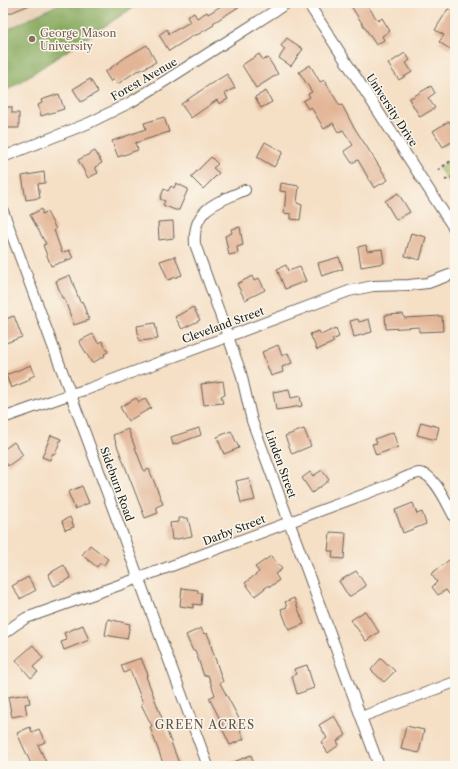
<svg xmlns="http://www.w3.org/2000/svg" width="458" height="769" viewBox="0 0 458 769" font-family="'Libre Caslon Text',serif">
  <style>
    .built { fill: #e7cfb6 }
    .green { fill: #a7c268; stroke: #626f42 }
    .forest { fill: #85a85c; stroke: #50623c }
    .building { fill: #e3b597 }
    .lines { fill: none; stroke-linecap: round; stroke-linejoin: round }
    .minor-casing { stroke: #686057; stroke-width: 12 }
    .path { stroke: #686057; stroke-width: 2; stroke-dasharray: 3 3; stroke-linecap: butt }
    .minor { stroke: #fff; stroke-width: 10 }
    .education-dot { fill: #8d6e63; stroke: #fbf7ec; stroke-width: 1.5 }
    .labels { text-anchor: middle; stroke-width: 3; stroke-linejoin: round; paint-order: stroke }
    .education-label { font-size: 11px; fill: #785e54; stroke: #fbf7ec; text-anchor: start }
    .street-label { font-size: 11px; fill: #1c1c1c; stroke: #fbf7ec }
    .neighbourhood-label { font-size: 12px; letter-spacing: 1px; fill: #625247; stroke: #fbf7ec }
  </style>
  <rect width="100%" height="100%" fill="#fbf7ec"/>
  <filter id="ink" filterUnits="userSpaceOnUse"><feTurbulence type="fractalNoise" baseFrequency=".025" numOctaves="2"/><feDisplacementMap in="SourceGraphic" scale="8" xChannelSelector="R" yChannelSelector="G"/><feConvolveMatrix kernelMatrix="1 2 1 2 8 2 1 2 1" color-interpolation-filters="sRGB"/></filter>
  <filter id="wash" filterUnits="userSpaceOnUse"><feTurbulence type="fractalNoise" baseFrequency=".012" numOctaves="4" result="noise"/><feDisplacementMap in="SourceGraphic" scale="16" xChannelSelector="R" yChannelSelector="G"/><feGaussianBlur stdDeviation="0.9" result="paint"/><feColorMatrix in="noise" values="0 0 0 0 0 0 0 0 0 0 0 0 0 0 0 0 0 1.4 0 .05"/><feComposite in="paint" operator="in"/></filter>
  <g filter="url(#wash)">
    <rect width="100%" height="100%" fill="#f5dfc5"/>
    <path class="built" d="M3 3H120L3 74Z"/>
    <path class="green" d="M455 157V185L452 187 439 168Z"/>
    <path class="forest" d="M61 3H140L3 93V32Z"/>
    <g id="blocks">
      <path class="building" d="M3 3H34L3 16Z
        M226 3H245L213 23 214 25 197 35 196 34 169 51 159 35 167 29 169 34 190 22 187 17 194 13 197 18 207 12 208 14Z
        M349 3H366L378 21 382 18 390 31 382 36 384 40 376 45Z
        M448 9 455 13V41L450 49 439 42 444 35 435 30Z
        M287 38 303 49 291 66 279 58 285 49 281 46Z
        M147 45 156 62 139 71 138 70 118 84 114 79 111 82 105 72 126 57Z
        M405 53 410 60 406 63 412 72 399 80 388 64Z
        M259 54 263 60 268 58 278 74 256 88 242 65Z
        M310 65 320 82 324 80 340 106 342 105 352 124 388 180 374 188 358 160 352 163 344 151 353 145 343 130 338 132 333 123 324 129 311 107 308 109 303 101 310 97 308 94 312 92 299 72Z
        M227 74 235 88 225 93 228 99 219 104 217 100 191 118 181 104 209 85Z
        M90 79 98 92 81 102 73 89Z
        M431 86 435 93 428 98 435 108 420 117 409 99Z
        M266 91 272 102 261 108 255 97Z
        M59 94 64 109 41 116 38 105 42 103 41 100Z
        M3 107H12V113H19V128H3Z
        M164 117 169 132 135 143 138 150 118 157 112 141 146 129 144 123Z
        M449 121 455 131V140L443 147 433 131Z
        M265 142 283 152 274 167 257 157Z
        M95 151 102 163 95 167 98 173 88 178 78 160Z
        M211 157 218 164 213 168 219 173 203 189 191 177Z
        M44 172 45 183 38 184 40 198 26 200 22 176Z
        M176 183 188 189 179 210H175L163 205 165 201 160 199 164 189 168 191 171 186 174 188Z
        M281 183 299 186 297 203 302 205 300 220 291 219V214L284 213 286 192 280 191Z
        M398 193 410 212 396 220 385 201Z
        M42 209V214L47 212 56 229 54 230 62 253 69 250 73 258 51 266 43 245 46 244 30 215Z
        M173 221 174 238 159 240 158 222Z
        M240 227 243 245 237 247 238 253 229 255 225 236 232 233 231 229Z
        M411 233 426 237 420 260 405 256Z
        M366 245 367 251 382 249 384 263 361 267 358 247Z
        M175 256 182 275 168 280 160 261Z
        M339 257 343 269 322 276 318 263Z
        M286 265 288 271 300 267 306 281 285 289 277 269Z
        M70 275 80 302 82 301 89 320 74 325 64 298H62L56 281Z
        M252 276 254 281 259 278 265 290 245 300 237 284Z
        M193 307 200 320 182 329 175 317Z
        M403 314 404 318 442 316 443 331 419 332V327L386 329 385 315Z
        M14 316 22 337 3 344V320Z
        M358 319 359 322 369 319 372 332 354 337 350 321Z
        M155 323 158 339 139 341 137 326Z
        M336 328 339 337 332 340 334 342 317 350 310 334 319 331 321 335Z
        M93 334 98 343 102 341 108 352 104 354 105 356 92 363 79 341Z
        M278 345 282 356 288 353 292 363 282 367 283 372 271 376 262 352Z
        M31 365 35 375 29 378 30 380 11 388 6 375Z
        M223 381 225 395 221 396 223 403 204 405 201 384Z
        M289 389 291 398 300 396 302 406 276 410 273 392Z
        M136 398 139 402 145 399 151 408 128 421 120 407Z
        M421 422 439 427 436 440 417 435Z
        M199 428 201 435 173 445 171 437Z
        M128 429 144 471 149 469 163 504 156 507 158 513 145 518 113 435Z
        M304 429 311 446 292 454 285 436Z
        M231 431 239 448 224 454 217 437Z
        M393 432 398 447 376 455 372 444 377 443 375 439Z
        M51 435 61 439 55 454 53 453 50 460 42 457Z
        M14 442 23 455 8 466 3 458V450Z
        M322 470 329 480 312 493 302 478 310 472 313 476Z
        M249 478 255 500 241 503 236 481Z
        M82 486 89 503 75 509 68 492Z
        M413 503 417 514 422 512 426 524 403 533 395 510Z
        M70 517 74 527 65 530 62 521Z
        M179 518H188L192 536 172 540 170 523 179 522Z
        M330 532 346 533 344 559 332 558 333 551H328Z
        M90 545 108 559 103 566 100 563 97 567 82 555Z
        M271 556 282 569 275 574 279 580 270 587 269 585 255 596 245 583 259 572 255 567Z
        M449 560 455 568V589L449 594 446 590 438 595 432 587 437 582 431 574Z
        M64 565 71 578 54 586 48 574Z
        M356 571 366 586 349 597 339 581Z
        M28 577 36 590 20 599 12 586Z
        M182 588 198 590V593H202L201 605 193 604V608L180 606Z
        M294 598 304 624 289 630 281 609 287 607 285 602Z
        M365 611 379 632 366 641 351 620Z
        M108 619 130 624 127 639 105 635Z
        M83 625 89 640 64 650 61 642 67 640 64 633Z
        M201 628 204 634 207 633 211 643H210L223 682 220 683 244 728 240 730 244 739 230 745 221 726 223 725 209 698 215 695 208 675 204 676 195 650 193 651 186 635Z
        M33 645 43 658 33 667 38 672 31 678 16 660Z
        M141 658 148 675 146 676 180 766H164L150 727 152 726 141 704 143 703 130 670 124 673 121 665Z
        M381 658 395 671 384 682 371 670Z
        M307 665 314 688 297 694 292 676 296 674 294 669Z
        M28 694 30 703 25 704 27 714 12 717 8 697Z
        M334 716 346 735 337 741 339 745 328 753 321 742 327 738 319 725Z
        M406 726 424 730 419 753 401 749Z
        M30 727 32 732 39 729 45 742 38 745 48 766H32L17 733Z
        M251 755 255 766H224Z"/>
    </g>
  </g>
  <g filter="url(#ink)">
    <use href="#blocks" fill-opacity="0" stroke="#686057" stroke-width="1"/>
    <g class="lines">
      <defs>
        <path id="minor" d="M308 3 455 230
          M3 157 89 123 131 102 154 88 287 3
          M245 190C218 202 192 208 195 244L241 373 252 421 379 766
          M3 211 208 766
          M3 418 71 394 88 389 349 291 373 286 409 285 428 283 455 273
          M3 634 15 625 26 618 139 578 392 484C400 480 410 474 419 473 434 472 448 506 455 518
          M361 717 455 682"/>
      </defs>
      <use href="#minor" class="minor-casing"/>
      <path class="path" d="M438 170 455 158
        M445 180 455 176"/>
      <use href="#minor" class="minor"/>
    </g>
  </g>
  <circle class="education-dot" cx="32" cy="39" r="4"/>
  <g class="labels">
    <g class="education-label">
      <text x="40" y="37">George Mason<tspan x="40" dy="13">University</tspan></text>
    </g>
    <g class="street-label">
      <text transform="translate(144 79) rotate(-30)" y="4">Forest Avenue</text>
      <text transform="translate(392 110) rotate(57)" y="4">University Drive</text>
      <text transform="translate(223 325) rotate(-20)" y="4">Cleveland Street</text>
      <text transform="translate(281 464) rotate(70)" y="4">Linden Street</text>
      <text transform="translate(117 484) rotate(70)" y="4">Sideburn Road</text>
      <text transform="translate(234 530) rotate(-21)" y="4">Darby Street</text>
    </g>
    <g class="neighbourhood-label">
      <text x="205" y="729">GREEN ACRES</text>
    </g>
  </g>
  <rect width="458" height="769" fill="none" stroke="#fbf7ec" stroke-width="16"/>
</svg>
